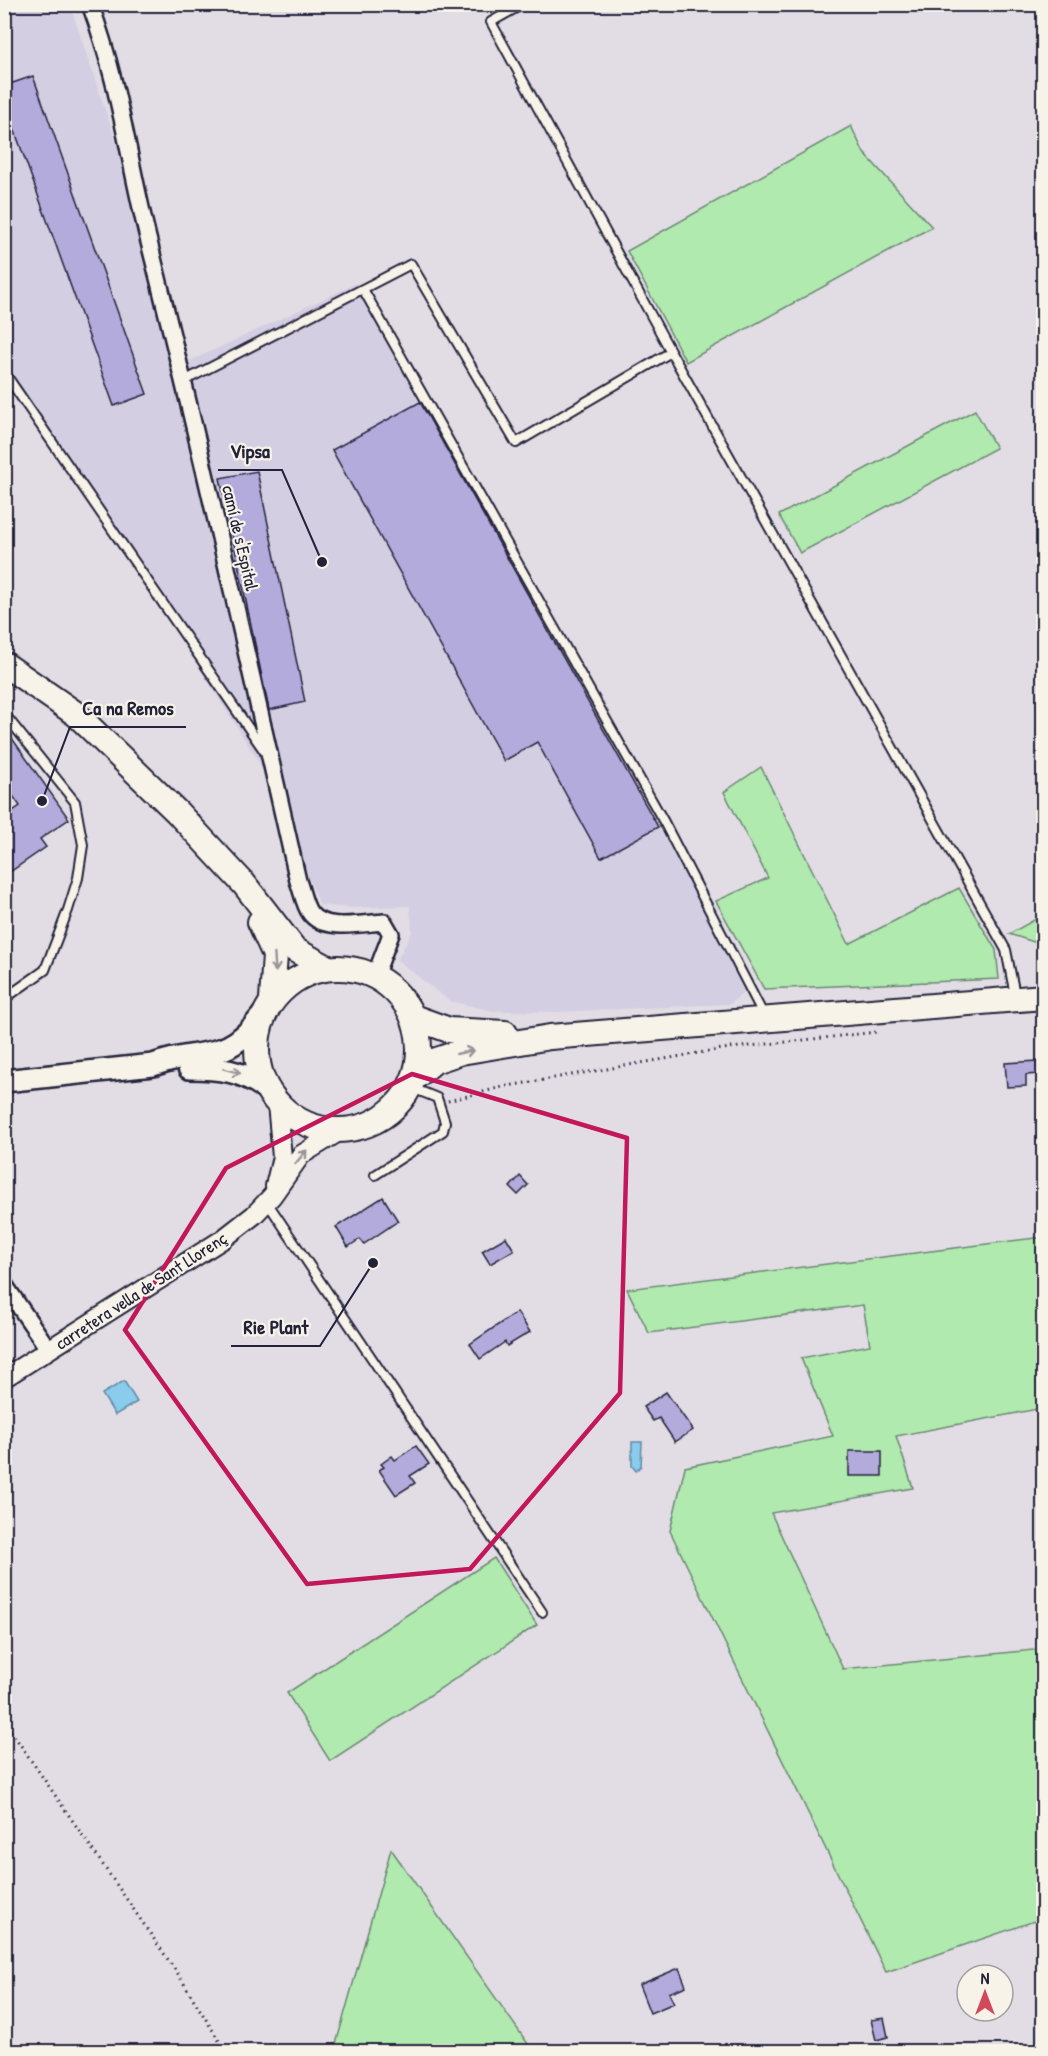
<svg xmlns="http://www.w3.org/2000/svg" width="1048" height="2056" viewBox="0 0 1048 2056" font-family="'Patrick Hand',sans-serif">
  <style>
    .built { fill: #d4cee2 }
    .green { fill: #b1eaae; stroke: #6a8674; stroke-width: 1.5 }
    .water { fill: #8accec; stroke: #6088a5; stroke-width: 1.5 }
    .building { fill: #b2abdc; stroke: #22223b; stroke-width: 1.5 }
    .lines { fill: none; stroke-linecap: round; stroke-linejoin: round }
    .service-casing { stroke: #22223b; stroke-width: 12 }
    .minor-casing { stroke: #22223b; stroke-width: 20 }
    .tertiary-casing { stroke: #22223b; stroke-width: 22 }
    .secondary-casing { stroke: #22223b; stroke-width: 26 }
    .primary-casing { stroke: #22223b; stroke-width: 28 }
    .path { stroke: #22223b; stroke-width: 3; stroke-dasharray: 1.5 4.5; stroke-linecap: butt }
    .service { stroke: #f7f3e8; stroke-width: 8 }
    .minor { stroke: #f7f3e8; stroke-width: 15 }
    .tertiary { stroke: #f7f3e8; stroke-width: 18 }
    .secondary { stroke: #f7f3e8; stroke-width: 21 }
    .primary { stroke: #f7f3e8; stroke-width: 24 }
    .oneway { stroke: #97959a }
    .marked { fill: none; stroke: #c2185b; stroke-width: 4.5; stroke-linejoin: round }
    .labels { text-anchor: middle; stroke-width: 4.5; stroke-linejoin: round; paint-order: stroke }
    .street-label { font-size: 18px; fill: #22223b; stroke: #f7f3e8 }
    .leader { fill: none; stroke: #22223b; stroke-width: 2 }
    .callout-dot { fill: #22223b; stroke: #f7f3e8; stroke-width: 2 }
    .callout-label { font-size: 20px; text-anchor: middle; font-weight: bold; fill: #22223b; stroke: #f7f3e8; stroke-width: 4.5; stroke-linejoin: round; paint-order: stroke }
  </style>
  <rect width="100%" height="100%" fill="#e2dde4"/>
  <filter id="ink" filterUnits="userSpaceOnUse"><feTurbulence type="fractalNoise" baseFrequency=".0167" numOctaves="2"/><feDisplacementMap in="SourceGraphic" scale="12" xChannelSelector="R" yChannelSelector="G"/><feConvolveMatrix kernelMatrix="1 2 1 2 8 2 1 2 1" color-interpolation-filters="sRGB"/></filter>
  <g filter="url(#ink)">
    <path class="built" d="M5 5H70L190 361 357 283 658 827 752 985 730 1004 558 1012 493 1011 449 1001 397 960 412 932 410 906 349 908 320 905 259 762 5 362Z"/>
    <path class="green" d="M851 126 864 153 932 227 686 362 627 251Z
      M975 410 996 448 800 553 779 515Z
      M761 767 849 944 959 888 996 950 999 979 764 989 716 901 768 878 724 792Z
      M1043 915V945L1009 934Z
      M1043 1237V1408L896 1436 913 1488 771 1513 843 1669 1043 1649V1918L886 1972 670 1531 685 1467 833 1436 801 1358 870 1345 863 1305 649 1333 627 1289Z
      M494 1558 537 1625 330 1761 287 1693Z
      M391 1849 533 2051H334Z"/>
    <path class="water" d="M124 1381 137 1402 115 1415 102 1394Z
      M632 1442H642L641 1466 636 1471 632 1466Z"/>
    <path class="building" d="M33 76 147 394 114 406 4 101V86Z
      M420 402 658 827 601 858 537 742 504 761 332 450Z
      M257 471 305 702 269 710 220 478Z
      M4 727 69 819 40 839 46 847 4 876V817L20 806 4 783Z
      M1038 1061 1039 1074 1026 1075V1086L1007 1087 1005 1063Z
      M520 1176 528 1185 518 1195 510 1187Z
      M383 1197 398 1221 364 1244 360 1239 348 1247 336 1227Z
      M506 1237 514 1250 490 1264 482 1251Z
      M517 1312 530 1332 507 1346 505 1342 480 1359 470 1344Z
      M666 1392 693 1430 675 1442 659 1418 653 1421 643 1407Z
      M416 1446 429 1464 410 1476 415 1483 396 1495 379 1470 384 1467 381 1464 392 1456 395 1460Z
      M849 1451H882V1476H849Z
      M679 1968 686 1986 669 1993 674 2003 650 2013 639 1985Z
      M884 2018 888 2037 876 2040 871 2020Z"/>
    <g class="lines">
      <defs>
        <path id="service" d="M523 4 491 22 671 352
          M363 289 664 822 764 1016
          M4 372 265 752
          M184 381 411 264 516 443 671 352 1006 950 1015 995
          M4 999 45 970 68 910 78 878 83 845 75 802 6 716
          M1041 999 1044 1021
          M375 1175 443 1131 445 1122 437 1098 410 1087
          M267 1202 542 1612"/>
        <path id="minor" d="M90 4C120 84 129 164 150 246 203 457 250 669 298 881 302 891 304 905 310 913 323 932 364 923 384 922L391 934 375 976
          M4 1284 49 1350"/>
        <path id="tertiary" d="M275 1186 282 1157 277 1104
          M4 1378 223 1239 254 1215 272 1196 301 1155 340 1131"/>
        <path id="secondary" d="M189 1068C219 1068 241 1070 265 1088
          M4 1081 153 1065C203 1046 223 1067 263 1015"/>
        <path id="primary" d="M4 664 76 714 177 812 244 884 295 950 328 968
          M260 922 275 955 272 999
          M257 1049a81 81 0 1 1 162 0a81 81 0 1 1-162 0Z
          M413 1017 449 1030 505 1033
          M414 1078 434 1061 461 1052 550 1037 1044 997"/>
      </defs>
      <use href="#service" class="service-casing"/>
      <use href="#minor" class="minor-casing"/>
      <use href="#tertiary" class="tertiary-casing"/>
      <use href="#secondary" class="secondary-casing"/>
      <use href="#primary" class="primary-casing"/>
      <path class="path" d="M448 1101 502 1087 722 1049 877 1032
        M4 1721 178 1974 226 2052"/>
      <use href="#service" class="service"/>
      <use href="#minor" class="minor"/>
      <use href="#tertiary" class="tertiary"/>
      <use href="#secondary" class="secondary"/>
      <use href="#primary" class="primary"/>
    </g>
    <defs><path id="oneway-shaft" d="M-6 0H5M1.5-3L5.5 0L1.5 3" fill="none" stroke-width="1.6" stroke-linecap="round" stroke-linejoin="round" transform="scale(1.5)"/></defs>
    <g class="oneway">
      <use href="#oneway-shaft" transform="translate(275 963) rotate(86)"/>
      <use href="#oneway-shaft" transform="translate(465 1052) rotate(-13)"/>
      <use href="#oneway-shaft" transform="translate(232 1071) rotate(15)"/>
      <use href="#oneway-shaft" transform="translate(301 1157) rotate(-50)"/>
    </g>
  </g>
  <path class="marked" d="M412 1074 627 1138 620 1393 470 1569 307 1584 125 1330 226 1168Z"/>
  <g class="labels">
    <g class="street-label">
      <text transform="translate(240 538) rotate(77)" y="6">camí de s'Espital</text>
      <text transform="translate(141 1291) rotate(-33)" y="6">carretera vella de Sant Llorenç</text>
    </g>
  </g>
  <path class="leader" d="M322 562L282 470H218M42 801L70 727H186M373 1263L320 1346H231"/>
  <g class="callout-dot">
    <circle cx="322" cy="562" r="6"/>
    <circle cx="42" cy="801" r="6"/>
    <circle cx="373" cy="1263" r="6"/>
  </g>
  <g class="callout-label">
    <text x="250" y="458">Vipsa</text>
    <text x="128" y="715">Ca na Remos</text>
    <text x="276" y="1334">Rie Plant</text>
  </g>
  <rect width="1048" height="2056" fill="none" stroke="#f7f3e8" stroke-width="24"/>
  <rect x="12" y="12" width="1024" height="2032" fill="none" stroke="#22223b" stroke-width="2" filter="url(#ink)"/>
  <g transform="translate(985 1993)"><circle r="28" fill="#f7f3e8" stroke="#a29fa3" stroke-width="1.5"/>
  <path d="M0-4.5L10 22L0 15L-10 22Z" fill="#d1495b"/>
  <text y="-9" font-size="16" font-weight="bold" text-anchor="middle" fill="#22223b">N</text>
  </g>
</svg>
